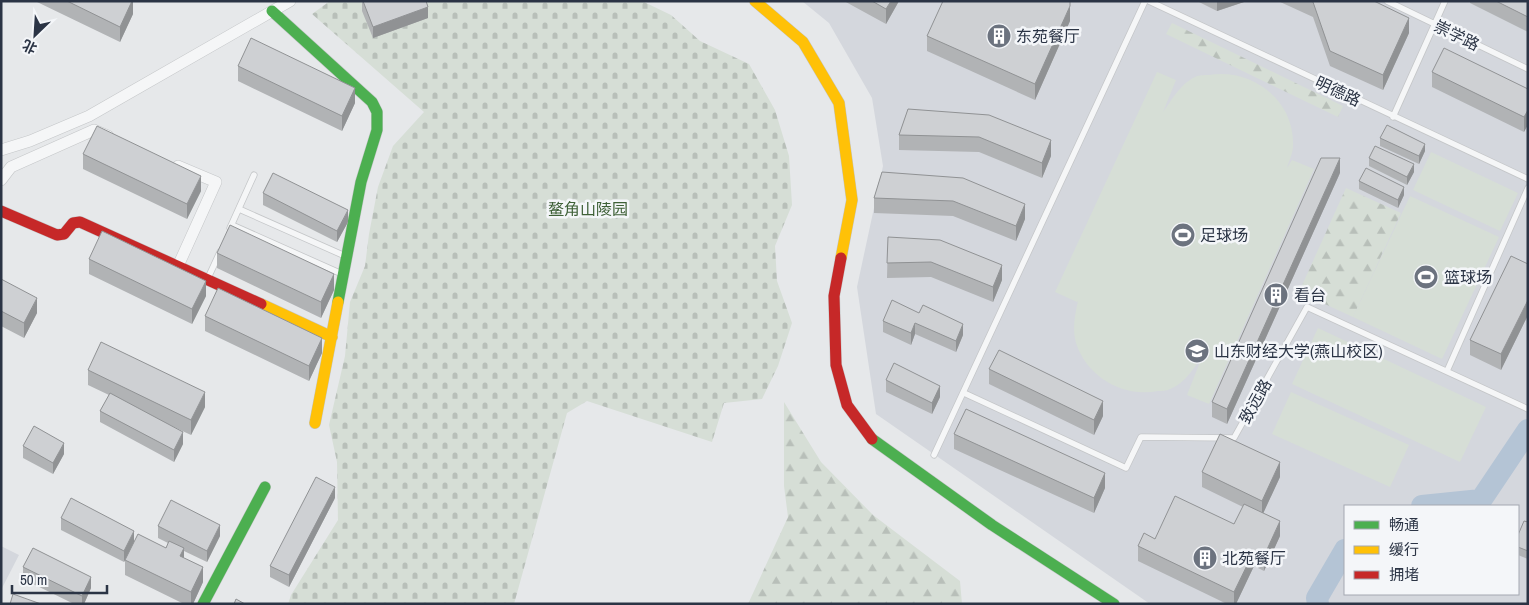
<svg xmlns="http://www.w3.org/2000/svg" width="1529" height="605" viewBox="0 0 1529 605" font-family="'Archivo Narrow','Noto Sans SC',sans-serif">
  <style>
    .built { fill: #d4d7dd; fill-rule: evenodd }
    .forest { fill: url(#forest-firs) }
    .cemetery { fill: url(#cemetery-stones) }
    .green { fill: #d6ded6 }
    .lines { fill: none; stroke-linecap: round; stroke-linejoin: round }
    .river { stroke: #b4c4d5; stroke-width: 22 }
    .lane-casing { stroke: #c4c6c8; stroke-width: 7 }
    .street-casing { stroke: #c4c6c8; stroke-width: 12 }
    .fast-casing { stroke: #c4c6c8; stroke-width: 12 }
    .slow-casing { stroke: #c4c6c8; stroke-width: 12 }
    .jam-casing { stroke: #c4c6c8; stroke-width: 12 }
    .lane { stroke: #f5f6f7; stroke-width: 5.5 }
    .street { stroke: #f5f6f7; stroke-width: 11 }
    .fast { stroke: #4caf50; stroke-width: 11 }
    .slow { stroke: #ffc107; stroke-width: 11 }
    .jam { stroke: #c62828; stroke-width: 11 }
    .wall { fill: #b1b3b5 }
    .shaded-wall { fill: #909294 }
    .building { fill: #ced0d3; stroke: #909294 }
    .labels { text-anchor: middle; stroke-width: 5; stroke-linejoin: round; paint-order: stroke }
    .street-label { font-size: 16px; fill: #2b3445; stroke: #f4f6f9 }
    .poi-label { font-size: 16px; fill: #2b3445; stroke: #f4f6f9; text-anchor: start }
    .park-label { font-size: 16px; fill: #3f6138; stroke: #f4f6f9 }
  </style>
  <defs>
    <pattern id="forest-firs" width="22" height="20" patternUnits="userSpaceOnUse" patternTransform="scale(1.25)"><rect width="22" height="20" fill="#d6ded6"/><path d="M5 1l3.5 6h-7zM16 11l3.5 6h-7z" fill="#b8bfb9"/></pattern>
    <pattern id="cemetery-stones" width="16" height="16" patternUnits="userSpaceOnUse" patternTransform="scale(1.25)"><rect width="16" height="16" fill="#d6ded6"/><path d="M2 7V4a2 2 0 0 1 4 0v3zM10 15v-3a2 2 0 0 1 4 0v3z" fill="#b8bfb9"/></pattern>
  </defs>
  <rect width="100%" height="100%" fill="#e6e8ea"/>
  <path class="built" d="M802 1H1528V604H1150L876 414 857 287 883 166 872 98 829 23ZM1345 506H1518V594H1345Z
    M1 546 19 555 1 590Z"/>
  <path class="forest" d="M1172 23 1343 106 1338 117 1166 34Z
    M1346 188 1401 213 1353 317 1299 292Z
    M784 402 821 462 873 515 960 581 962 604H748L788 517 784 486Z"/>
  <path class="cemetery" d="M330 1H642L671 15 700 41 749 64 775 110 789 156 792 205 775 246 777 281 792 323 778 366 762 399 724 403 712 442 587 401 567 413 514 604H288L291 595 338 520 337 462 329 425 345 356 350 302 365 266 369 234 378 187 393 146 424 112 312 14Z"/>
  <path class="green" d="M1157 72 1176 80 1163 112C1173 98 1181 83 1197 76 1200 75 1205 75 1209 75 1252 68 1295 100 1293 146 1293 153 1289 161 1287 168L1292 160 1314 169 1209 404 1187 395 1202 357C1193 369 1185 383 1170 389 1166 391 1162 391 1158 391 1123 398 1087 377 1076 343 1072 328 1075 315 1078 301L1077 302 1055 292Z
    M1431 152 1518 193 1500 231 1413 190Z
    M1410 196 1499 237 1442 359 1353 317Z
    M1318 328 1486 407 1460 462 1292 384Z
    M1291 392 1409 445 1390 487 1272 434Z"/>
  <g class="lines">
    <path class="river" d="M1422 506 1481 500 1528 430
      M1318 604 1317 598 1345 550"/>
    <defs>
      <path id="lane" d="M1149 1 1528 179
        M1387 1 1528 69
        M1393 117 1445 1
        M239 209 345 256
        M232 225 342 274
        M230 228 254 175
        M208 278 220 252
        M1447 371 1528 188
        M964 393 1126 468 1141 437 1234 438 1307 307 1528 409
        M934 455 1145 1"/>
      <path id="street" d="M1 150 30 141 89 116 290 1
        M1 180 11 167 94 130 108 136
        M178 266 216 182 178 166"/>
      <path id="fast" d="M272 11 372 102 377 112V130L361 182 338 302
        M872 439 992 525 1114 604
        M203 604 265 487"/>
      <path id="slow" d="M755 1 803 42 839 103 852 200 841 258
        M261 304 332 337
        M315 423 338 302"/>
      <path id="jam" d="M1 211 57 235 64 234 73 223 80 222 261 304
        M841 258 834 296 836 365 847 405 872 439"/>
    </defs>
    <use href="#lane" class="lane-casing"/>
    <use href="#street" class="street-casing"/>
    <use href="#fast" class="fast-casing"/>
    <use href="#slow" class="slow-casing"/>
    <use href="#jam" class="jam-casing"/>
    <use href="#lane" class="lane"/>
    <use href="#street" class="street"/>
    <use href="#fast" class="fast"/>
    <use href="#slow" class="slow"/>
    <use href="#jam" class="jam"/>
  </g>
  <path class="wall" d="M35 1H133V14L120 42Z
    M362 1H426L428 18 373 38 362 11Z
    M844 1H899L886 24Z
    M1197 1H1247L1217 11Z
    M1278 1H1374L1409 33 1383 90 1330 66 1313 17Z
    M1470 1H1528V32L1470 3Z
    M1070 21 1035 100 927 51V36Z
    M238 66 355 103 342 131 238 81Z
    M1432 72 1528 89 1524 132 1432 87Z
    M908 109 1051 156 1042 178 979 152 899 150V135Z
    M1380 138 1425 151 1419 164 1380 146Z
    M83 154 201 191 187 219 83 169Z
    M1369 158 1414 172 1407 185 1369 166Z
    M882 172 1025 219 1016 241 953 216 874 213V198Z
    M1340 173 1227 424 1212 417V402Z
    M1359 181 1404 195 1398 208 1359 189Z
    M263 193 348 222 337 242 263 205Z
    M888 237 1002 280 993 302 931 277 887 278Z
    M217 253 334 290 321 318 217 268Z
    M89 259 206 296 192 324 89 274Z
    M1528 264V315L1501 370 1470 355V340Z
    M1 279 37 313 24 338 1 326Z
    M919 313 963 335 956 352 915 334 911 345 883 332V321Z
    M205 316 322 353 309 381 205 331Z
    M989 369 1103 416 1094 435 989 384Z
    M88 370 205 407 191 435 163 422 183 444 174 462 100 422V411L109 395 88 385Z
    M886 380 940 397 932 414 886 392Z
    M954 434 1105 488 1094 513 954 449Z
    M23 446 64 454 53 474 23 458Z
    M1202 472 1280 477 1263 513 1280 536 1264 571 1254 566 1236 604H1227L1138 561V546L1155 539 1234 524 1243 507 1202 487Z
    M335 498 289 587 270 577V566Z
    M61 518 134 542 166 548 168 543 158 538V526L220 536 207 562 184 551V558L203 582 193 604H184L125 575V560L133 544 124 562 61 530Z
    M1528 522V559L1518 555V535Z
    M23 567 91 588 84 604H74L23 579Z"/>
  <path class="shaded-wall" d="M132 1H133V14L120 42V27Z
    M891 1H899L886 24V9Z
    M1217 1H1247L1217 11Z
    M1070 6V21L1035 100V84Z
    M428 7V18L373 38V27Z
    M1409 18V33L1383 90V75Z
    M355 88V103L342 131V116Z
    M1528 110V125L1524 132V117Z
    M1051 140V156L1042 178V163Z
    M1425 144V151L1419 164V156Z
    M1340 158V173L1227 424V409Z
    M1414 164V172L1407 185V177Z
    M201 176V191L187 219V204Z
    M1404 187V195L1398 208V200Z
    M1025 204V219L1016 241V226Z
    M348 210V222L337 242V231Z
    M1002 265V280L993 302V287Z
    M334 274V290L321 318V302Z
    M206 281V296L192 324V309Z
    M37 298V313L24 338V323Z
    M1528 300V315L1501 370V354Z
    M915 323V334L911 345V333Z
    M963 324V335L956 352V341Z
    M322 338V353L309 381V366Z
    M940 386V397L932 414V403Z
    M205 392V407L191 435V420Z
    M1103 401V416L1094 435V420Z
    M183 432V444L174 462V450Z
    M64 443V454L53 474V463Z
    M1280 462V477L1262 516V501Z
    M1105 473V488L1094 513V498Z
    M335 487V498L289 587V575Z
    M1280 521V536L1264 571V556Z
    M220 525V536L207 562V551Z
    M134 531V542L124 562V551Z
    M184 548V563L180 556Z
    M1254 551V566L1236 604H1234V592Z
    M203 567V582L193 604H191V592Z
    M91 577V588L84 604H82V596Z"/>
  <path class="building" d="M67 1H132L120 27Z
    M363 1H426L428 7 373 27Z
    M872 1H891L886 9Z
    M943 1H1070V6L1035 84 927 36Z
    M1311 1H1374L1409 18 1383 75 1330 51 1313 2Z
    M1496 1H1528V17Z
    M251 38 355 88 342 116 238 66Z
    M1444 48 1528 89V110L1524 117 1432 72Z
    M908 109 989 115 1051 140 1042 163 979 137 899 135Z
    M1387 125 1425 144 1419 156 1380 138Z
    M97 126 201 176 187 204 83 154Z
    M1375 146 1414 164 1407 177 1369 158Z
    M1321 158H1340L1227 409 1212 402Z
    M1366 168 1404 187 1398 200 1359 181Z
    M882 172 963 178 1025 204 1016 226 953 201 874 198Z
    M273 173 348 210 337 231 263 193Z
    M230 225 334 274 321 302 217 253Z
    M102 231 206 281 192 309 89 259Z
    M888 237 940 240 1002 265 993 287 931 262 887 263Z
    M1511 256 1528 264V300L1501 354 1470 340Z
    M1 279 37 298 24 323 1 311Z
    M218 288 322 338 309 366 205 316Z
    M892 300 919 313 923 305 963 324 956 341 915 323 911 333 883 321Z
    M101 342 205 392 191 420 88 370Z
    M999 350 1103 401 1094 420 989 369Z
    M894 363 940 386 932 403 886 380Z
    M110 393 183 432 174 450 100 411Z
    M966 409 1105 473 1094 498 954 434Z
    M34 426 64 443 53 463 23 446Z
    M1220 434 1280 462 1262 501 1202 472Z
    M316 477 335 487 289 575 270 566Z
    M1175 496 1234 524 1244 504 1280 521 1264 556 1254 551 1234 592 1138 546 1144 533 1155 539Z
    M71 498 134 531 124 551 61 518Z
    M171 500 220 525 207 551 158 526Z
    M1524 521 1528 522V551L1518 547V535Z
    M138 534 166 548 169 541 184 548 180 556 203 567 191 592 125 560Z
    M33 548 91 577 82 596 23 567Z
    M13 594 41 604H10Z
    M236 599 245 604H234Z"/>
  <defs>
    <symbol id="building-disc" viewBox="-11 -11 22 22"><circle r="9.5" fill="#6c737f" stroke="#f4f6f9"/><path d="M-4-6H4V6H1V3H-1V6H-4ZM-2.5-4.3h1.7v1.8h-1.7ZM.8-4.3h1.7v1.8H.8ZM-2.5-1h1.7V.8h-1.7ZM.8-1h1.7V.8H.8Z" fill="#fff"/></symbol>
    <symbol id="stadium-disc" viewBox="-11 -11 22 22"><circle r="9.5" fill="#6c737f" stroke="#f4f6f9"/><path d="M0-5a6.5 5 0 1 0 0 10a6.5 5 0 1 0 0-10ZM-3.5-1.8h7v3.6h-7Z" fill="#fff"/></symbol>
    <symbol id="university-disc" viewBox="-11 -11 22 22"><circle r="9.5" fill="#6c737f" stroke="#f4f6f9"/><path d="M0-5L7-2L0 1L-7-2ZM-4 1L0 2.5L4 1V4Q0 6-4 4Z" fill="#fff"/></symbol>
  </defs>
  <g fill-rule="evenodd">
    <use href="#building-disc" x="985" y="22" width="28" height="28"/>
    <use href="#stadium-disc" x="1169" y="221" width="28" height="28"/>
    <use href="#stadium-disc" x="1412" y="263" width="28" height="28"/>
    <use href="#building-disc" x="1262" y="281" width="28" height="28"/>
    <use href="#university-disc" x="1183" y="337" width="28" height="28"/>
    <use href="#building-disc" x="1191" y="544" width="28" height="28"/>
  </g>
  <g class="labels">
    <g class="street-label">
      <text transform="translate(1457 35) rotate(26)" y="6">崇学路</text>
      <text transform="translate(1338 91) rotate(25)" y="6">明德路</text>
      <text transform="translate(1255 401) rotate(-61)" y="6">致远路</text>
    </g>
    <g class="poi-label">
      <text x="1016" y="42">东苑餐厅</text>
      <text x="1200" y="241">足球场</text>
      <text x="1444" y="283">篮球场</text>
      <text x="1294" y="301">看台</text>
      <text x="1214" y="357">山东财经大学(燕山校区)</text>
      <text x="1222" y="564">北苑餐厅</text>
    </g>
    <g class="park-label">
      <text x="588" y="215">鳌角山陵园</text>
    </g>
  </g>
  <rect width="1529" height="605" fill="none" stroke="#2b3445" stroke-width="5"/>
  <rect x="1344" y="505" width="175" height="90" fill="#f4f6f9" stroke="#a4a8b1"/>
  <rect x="1354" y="521" width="25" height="8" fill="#4caf50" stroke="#a4a8b1"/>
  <text x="1389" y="530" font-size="15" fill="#2b3445">畅通</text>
  <rect x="1354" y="546" width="25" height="8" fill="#ffc107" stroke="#a4a8b1"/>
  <text x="1389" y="555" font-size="15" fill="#2b3445">缓行</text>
  <rect x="1354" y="571" width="25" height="8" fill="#c62828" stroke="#a4a8b1"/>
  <text x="1389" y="580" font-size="15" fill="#2b3445">拥堵</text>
  <g transform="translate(35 35) rotate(205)" stroke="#f4f6f9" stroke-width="4" paint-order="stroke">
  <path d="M0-4L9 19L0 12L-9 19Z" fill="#2b3445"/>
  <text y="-8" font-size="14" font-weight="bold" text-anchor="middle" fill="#2b3445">北</text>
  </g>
  <path d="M12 585v8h95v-8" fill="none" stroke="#2b3445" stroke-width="2.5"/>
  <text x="20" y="585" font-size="15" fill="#2b3445" stroke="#f4f6f9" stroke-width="4" paint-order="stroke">50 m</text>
</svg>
